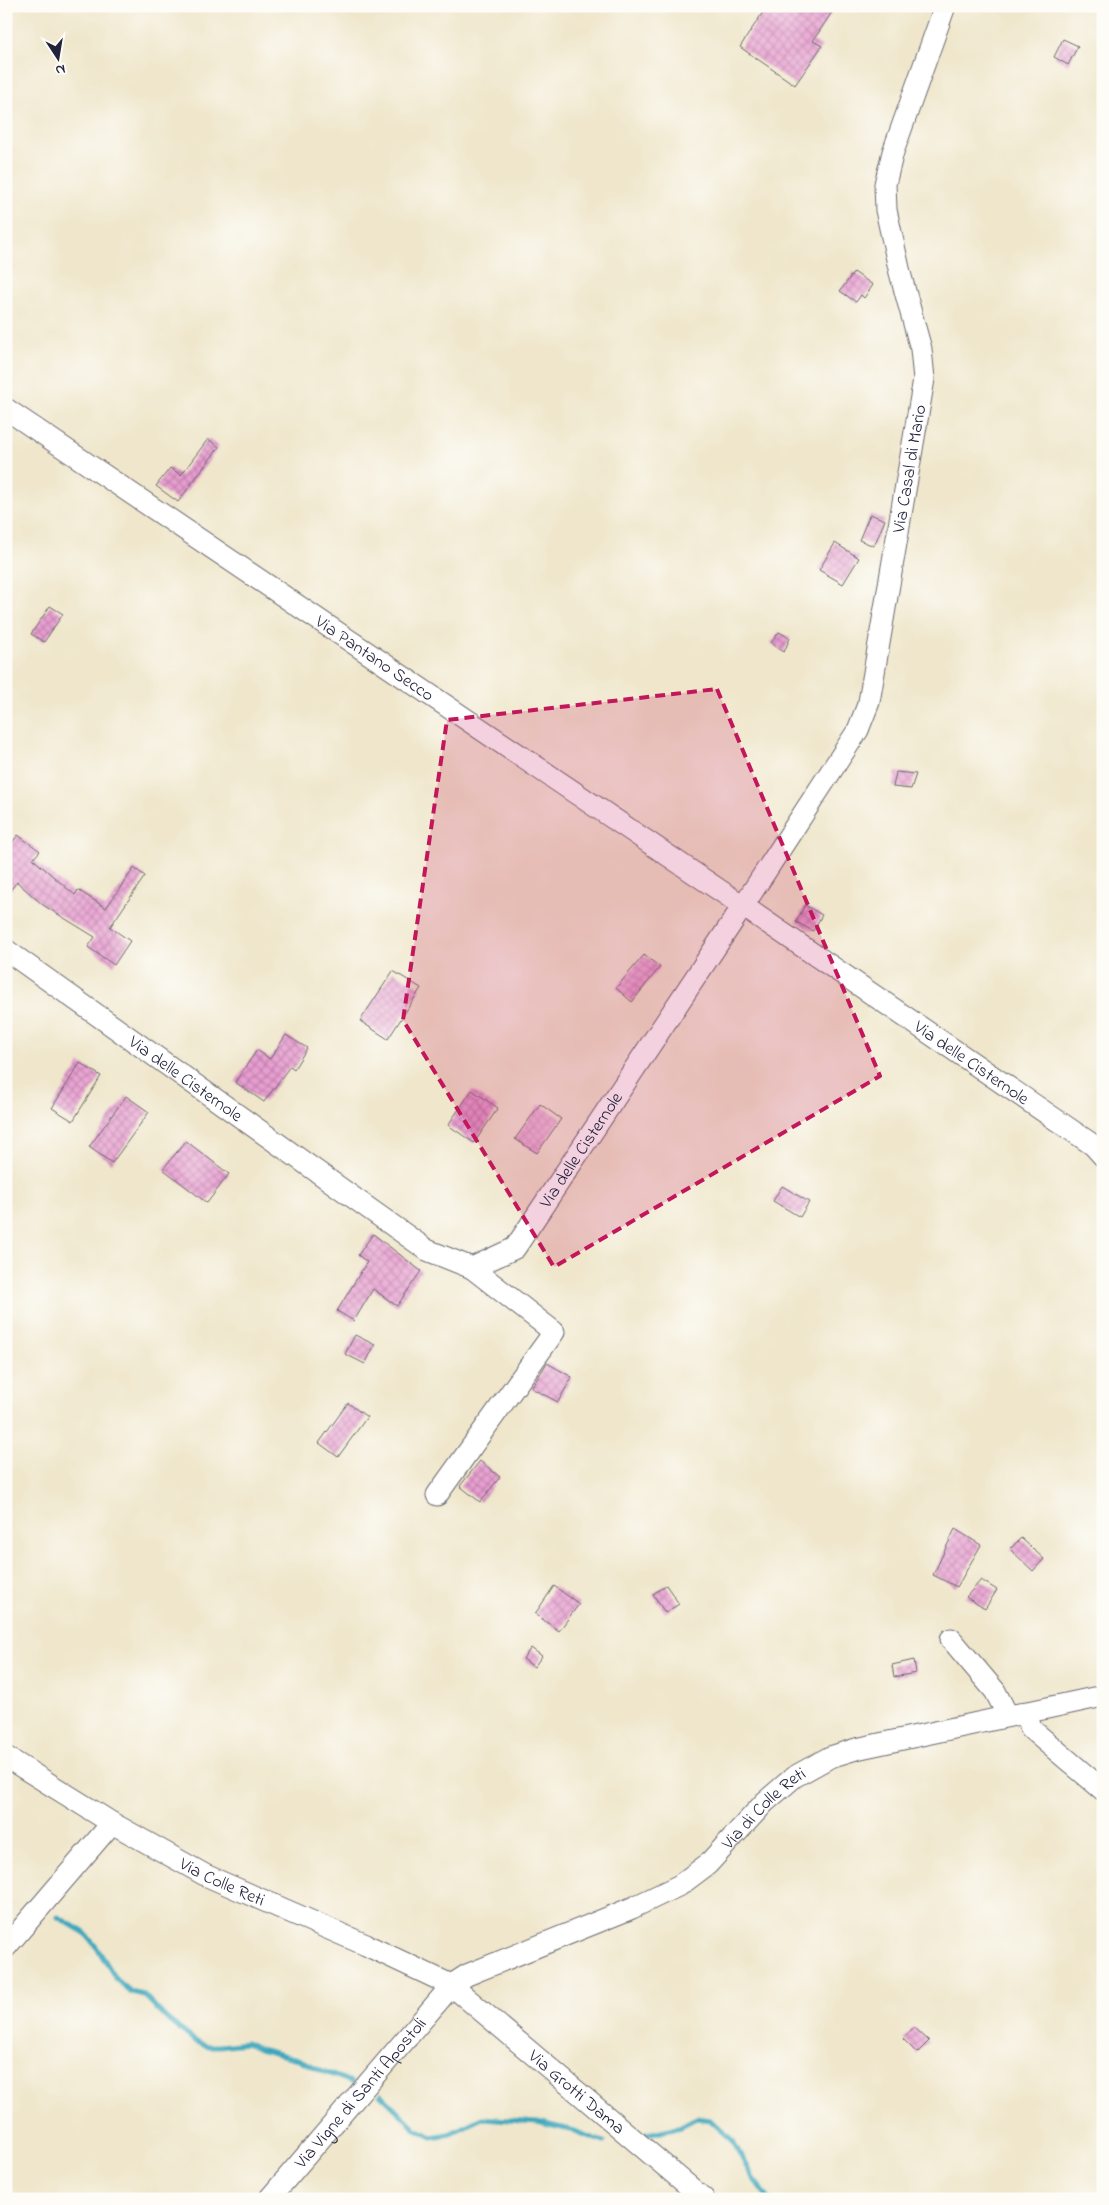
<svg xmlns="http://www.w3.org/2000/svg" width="1109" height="2205" viewBox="0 0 1109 2205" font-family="'Indie Flower',sans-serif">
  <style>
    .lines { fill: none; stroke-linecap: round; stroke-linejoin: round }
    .stream { stroke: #3da8bd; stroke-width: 5 }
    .building { fill: url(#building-cross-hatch) }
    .minor-casing { stroke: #6a676d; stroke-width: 23 }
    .minor { stroke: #fff; stroke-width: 21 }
    .marked { fill: #c2185b; fill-opacity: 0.2; stroke: #c2185b; stroke-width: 4; stroke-dasharray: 10 6; stroke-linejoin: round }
    .labels { text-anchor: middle; stroke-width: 5; stroke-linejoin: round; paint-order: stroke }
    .street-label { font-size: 18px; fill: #22223b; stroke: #fdfcf7 }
  </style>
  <defs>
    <pattern id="building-cross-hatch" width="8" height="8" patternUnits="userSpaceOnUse" patternTransform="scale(1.25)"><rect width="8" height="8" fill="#e89ed0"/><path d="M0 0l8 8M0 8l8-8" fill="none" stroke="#bc80aa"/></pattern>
  </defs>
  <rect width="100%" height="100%" fill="#fdfcf7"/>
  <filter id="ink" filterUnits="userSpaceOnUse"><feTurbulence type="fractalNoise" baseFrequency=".02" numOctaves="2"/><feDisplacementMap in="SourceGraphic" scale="10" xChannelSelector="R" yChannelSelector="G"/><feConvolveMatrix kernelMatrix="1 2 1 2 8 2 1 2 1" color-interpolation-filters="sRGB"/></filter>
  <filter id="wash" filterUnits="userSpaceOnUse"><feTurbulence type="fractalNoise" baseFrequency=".0096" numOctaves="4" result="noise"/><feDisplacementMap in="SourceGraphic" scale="20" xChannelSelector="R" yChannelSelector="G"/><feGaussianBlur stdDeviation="1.12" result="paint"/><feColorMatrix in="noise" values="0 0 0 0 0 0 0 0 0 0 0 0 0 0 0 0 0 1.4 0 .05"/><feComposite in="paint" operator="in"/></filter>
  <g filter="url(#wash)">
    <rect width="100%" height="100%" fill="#efe6cb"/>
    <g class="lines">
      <path class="stream" d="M58 1917 85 1933 97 1948 117 1980 131 1992 144 1995 166 2018 195 2041 206 2046H220L246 2043 259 2049 298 2059 327 2073 352 2082
        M381 2095 416 2129 432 2137 449 2134 482 2118 537 2122 574 2131 603 2142
        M647 2134 679 2127 696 2118 710 2120 733 2141 752 2177 769 2199"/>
    </g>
    <g id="blocks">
      <path class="building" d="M767 6H823L832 12 813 41 822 46 795 85 740 47Z
        M1063 39 1078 46 1068 65 1054 57Z
        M854 272 873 285 864 298 861 295 856 302 840 291Z
        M208 439 219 447 178 502 156 486 170 468 181 475Z
        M870 514 885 520 874 546 859 540Z
        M835 543 859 558 843 584 819 570Z
        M50 606 63 614 44 642 31 634Z
        M779 632 790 638 784 652 771 643Z
        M896 772 916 774 911 789 893 787Z
        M18 835 40 851 33 859 75 895 78 890 106 908 134 868 145 876 110 927 130 941 114 965 88 947 95 937 43 905 17 882 6 895V850Z
        M805 905 822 915 813 931 796 922Z
        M644 955 660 967 632 1002 616 988Z
        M393 971 421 988 388 1039 360 1021Z
        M286 1035 307 1048 294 1069 290 1066 264 1102 235 1082 257 1050 270 1059Z
        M80 1063 101 1076 73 1121 52 1108Z
        M472 1090 498 1108 474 1143 448 1125Z
        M126 1096 149 1112 112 1163 89 1147Z
        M540 1104 561 1119 537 1153 515 1139Z
        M186 1141 229 1174 207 1203 163 1169Z
        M782 1186 809 1202 800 1217 773 1201Z
        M373 1234 421 1271 397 1306 373 1289 354 1321 337 1311 367 1262 358 1255Z
        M355 1335 375 1345 365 1364 345 1354Z
        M547 1363 572 1377 558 1402 531 1388Z
        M348 1403 367 1417 338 1457 319 1443Z
        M480 1461 500 1477 480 1502 460 1486Z
        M955 1529 981 1545 957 1587 933 1575Z
        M1021 1538 1044 1559 1033 1571 1010 1549Z
        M981 1580 997 1590 985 1609 966 1597Z
        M666 1585 679 1604 665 1613 653 1594Z
        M554 1586 579 1604 559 1631 535 1614Z
        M531 1648 542 1656 534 1667 523 1659Z
        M914 1660 916 1673 894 1677 892 1665Z
        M914 2027 929 2041 917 2053 903 2039Z"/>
    </g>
  </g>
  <g filter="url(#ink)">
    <use href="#blocks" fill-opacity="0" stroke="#6a676d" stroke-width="1"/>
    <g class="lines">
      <defs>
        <g id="minor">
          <path id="s1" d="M6 409 743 906 858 730 869 702 924 379 921 349 900 273 886 210 885 184 893 152 945 6"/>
          <path id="s2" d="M6 950 427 1250 472 1268 515 1248 743 906 1093 1145 1103 1156"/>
          <path d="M437 1495 554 1332 472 1268"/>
          <path d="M951 1639 995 1691 1008 1716"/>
          <path d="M1026 1712 1031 1729 1103 1790"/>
          <path id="s3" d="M6 1757 112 1823 205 1875 366 1945 451 1985 704 2199"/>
          <path d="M6 1947 112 1823"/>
          <path id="s4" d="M269 2199 453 1984 467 1975 632 1908 680 1885 708 1864 765 1802 794 1777 830 1757 856 1749 1103 1696"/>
        </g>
      </defs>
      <use href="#minor" class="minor-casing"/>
      <use href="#minor" class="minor"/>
    </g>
  </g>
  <path class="marked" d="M717 689 880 1076 554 1267 403 1020 447 720Z"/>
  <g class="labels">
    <g class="street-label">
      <text dy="6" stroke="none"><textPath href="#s1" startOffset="1366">Via Casal di Mario</textPath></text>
      <text dy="6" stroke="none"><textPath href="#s1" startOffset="445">Via Pantano Secco</textPath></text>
      <text dy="6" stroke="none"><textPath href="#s2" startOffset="1301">Via delle Cisternole</textPath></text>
      <text dy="6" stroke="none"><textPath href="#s2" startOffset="221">Via delle Cisternole</textPath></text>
      <text dy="6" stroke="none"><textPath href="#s2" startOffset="731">Via delle Cisternole</textPath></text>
      <text dy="6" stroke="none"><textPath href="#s4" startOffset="645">Via di Colle Reti</textPath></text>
      <text dy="6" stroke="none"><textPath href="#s3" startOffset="250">Via Colle Reti</textPath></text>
      <text dy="6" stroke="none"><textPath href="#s4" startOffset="140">Via Vigne di Santi Apostoli</textPath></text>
      <text dy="6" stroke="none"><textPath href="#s3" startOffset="666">Via Grotti Dama</textPath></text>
    </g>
  </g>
  <rect width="1109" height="2205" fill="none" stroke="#fdfcf7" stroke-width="25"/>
  <g transform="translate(58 58) rotate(168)" stroke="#fdfcf7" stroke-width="4" paint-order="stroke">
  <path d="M0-4L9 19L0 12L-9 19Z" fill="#22223b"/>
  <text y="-8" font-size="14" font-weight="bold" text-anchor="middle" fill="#22223b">N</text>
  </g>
</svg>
